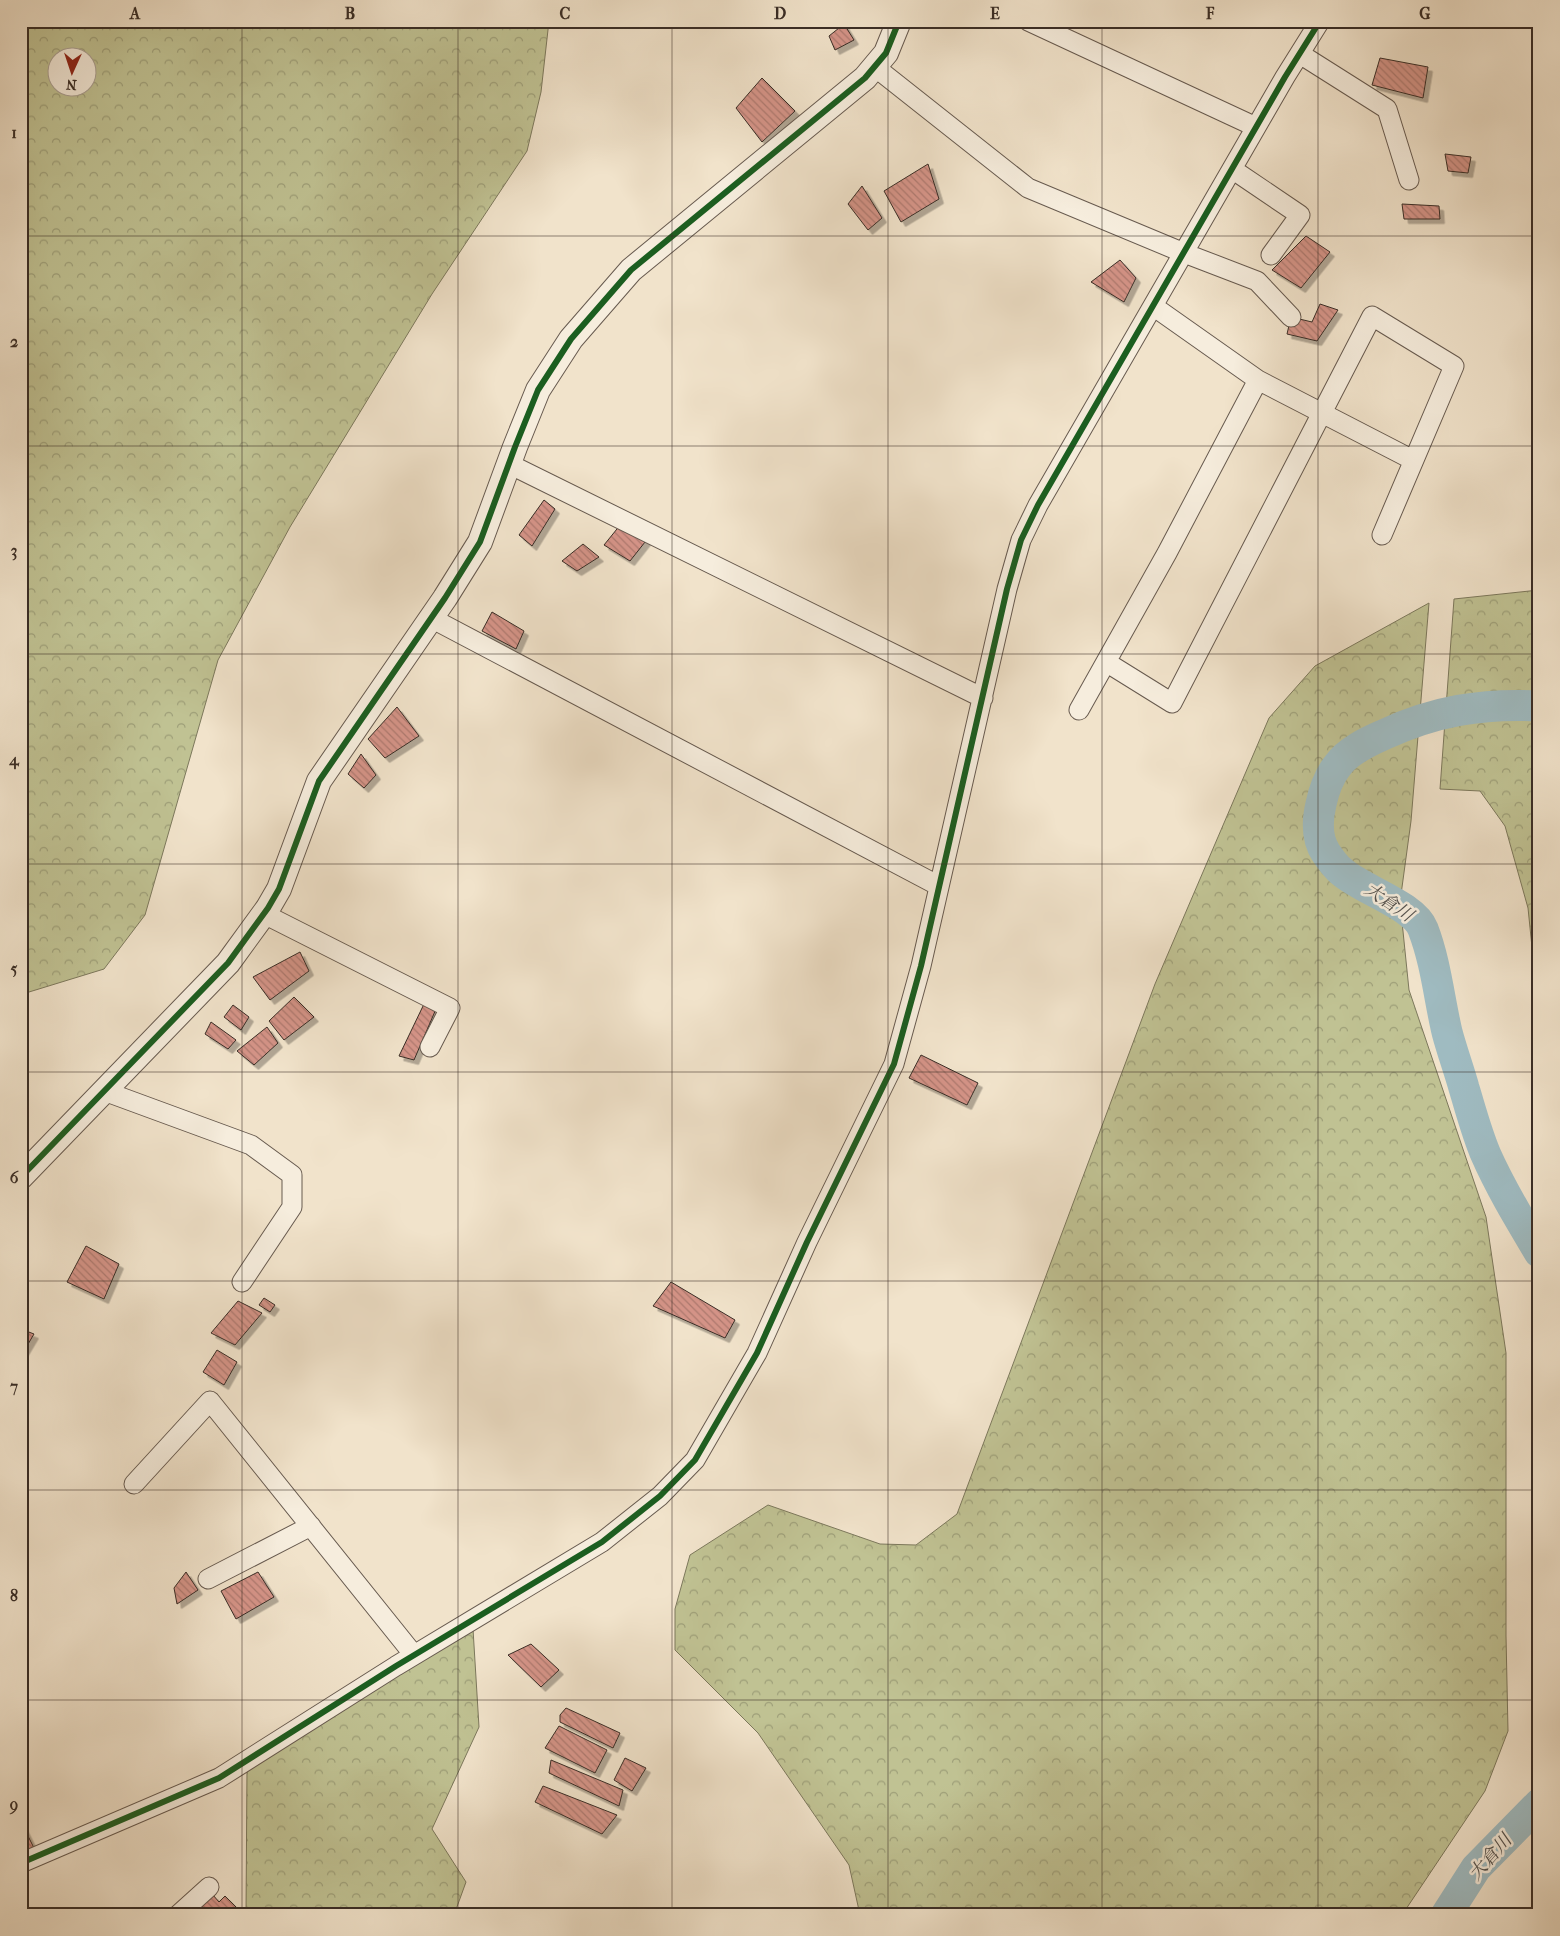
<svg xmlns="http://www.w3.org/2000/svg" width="1560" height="1936" viewBox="0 0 1560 1936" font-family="'IM FELL French Canon','Noto Serif JP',serif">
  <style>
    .forest { fill: url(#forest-crowns); stroke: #7c785c; fill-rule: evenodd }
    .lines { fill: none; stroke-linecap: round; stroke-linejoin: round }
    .river { stroke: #9fbbc1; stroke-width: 31 }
    .building { fill: url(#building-back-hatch); stroke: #392d26; filter: url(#shadow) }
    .minor-casing { stroke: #675a4f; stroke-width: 21 }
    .tertiary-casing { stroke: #675a4f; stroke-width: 26 }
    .minor { stroke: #f6eddd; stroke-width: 19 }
    .tertiary { stroke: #f6eddd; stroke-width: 24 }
    .cycleway-casing { stroke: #f6eddd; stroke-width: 9 }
    .cycleway { stroke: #1b5e20; stroke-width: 6 }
    .grid { fill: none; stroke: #392d26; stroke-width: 1; stroke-opacity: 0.55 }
    .labels { text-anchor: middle; stroke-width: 5; stroke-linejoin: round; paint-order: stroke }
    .water-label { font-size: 18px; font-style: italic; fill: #52504d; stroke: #f6eddd }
    .neatline { fill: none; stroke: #392d26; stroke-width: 2 }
    .grid-label { font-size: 16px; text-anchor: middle; font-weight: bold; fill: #392d26 }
  </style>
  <defs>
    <pattern id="forest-crowns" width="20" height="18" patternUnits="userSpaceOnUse" patternTransform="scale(1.25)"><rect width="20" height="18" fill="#c0c293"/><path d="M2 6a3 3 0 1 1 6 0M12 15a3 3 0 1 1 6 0" fill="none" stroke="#9d9e78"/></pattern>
    <pattern id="building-back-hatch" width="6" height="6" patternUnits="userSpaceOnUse" patternTransform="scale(1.25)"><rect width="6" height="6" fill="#d59488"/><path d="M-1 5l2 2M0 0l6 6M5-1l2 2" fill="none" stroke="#ae796f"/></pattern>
    <filter id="shadow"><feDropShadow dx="4.5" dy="4.5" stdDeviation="0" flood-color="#0004"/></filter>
  </defs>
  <rect width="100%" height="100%" fill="#f1e3cb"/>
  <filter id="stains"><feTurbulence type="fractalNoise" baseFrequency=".004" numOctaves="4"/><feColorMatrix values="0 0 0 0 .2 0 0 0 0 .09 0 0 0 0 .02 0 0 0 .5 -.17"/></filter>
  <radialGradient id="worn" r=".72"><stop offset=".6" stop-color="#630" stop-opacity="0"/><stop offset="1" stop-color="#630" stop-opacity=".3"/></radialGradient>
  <path class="forest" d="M21 21H549L541 92 527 151 432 294 290 527 218 660 145 915 104 969 29 992 21 1001ZM58 58H88V88H58Z
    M1539 590V1016L1528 908 1505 826 1480 791 1440 789 1454 599Z
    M1429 603 1411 821 1400 902 1409 990 1486 1217 1506 1353V1636L1508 1731 1485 1791 1402 1915H860L849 1865 758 1733 675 1650V1609L690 1555 768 1505 880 1544 916 1545 957 1514 1155 984 1269 718 1315 666Z
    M473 1629 479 1727 432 1829 466 1882 454 1915H246L247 1770Z"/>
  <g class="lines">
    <path class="river" d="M1539 706C1482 703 1434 711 1383 735 1367 742 1348 751 1338 765 1329 776 1324 790 1321 804 1317 821 1316 838 1326 853 1330 859 1335 866 1341 871 1360 889 1414 905 1423 929 1436 963 1439 998 1447 1032 1452 1051 1459 1070 1464 1088 1471 1111 1477 1134 1486 1155 1501 1189 1520 1220 1539 1252
      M1446 1915 1476 1868 1539 1804"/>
  </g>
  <path class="building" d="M844 24 854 40 835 50 829 36Z
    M1380 58 1428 67 1423 98 1372 85Z
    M762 78 795 111 762 142 736 108Z
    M1445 154 1471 157 1468 173 1448 171Z
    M928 164 939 199 901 222 884 191Z
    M862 186 882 218 868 230 848 204Z
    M1402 204 1439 206 1440 219H1404Z
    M1306 236 1330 252 1301 288 1272 270Z
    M1120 260 1136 278 1124 302 1091 282Z
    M1320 304 1338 310 1317 341 1287 334 1291 317 1312 322Z
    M544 500 555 509 532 546 519 535Z
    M621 524 649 537 630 561 604 545Z
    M583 544 599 557 577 571 562 561Z
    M492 612 524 631 516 649 482 631Z
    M397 707 419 736 385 758 368 739Z
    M361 754 376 775 364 788 348 774Z
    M300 952 309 971 270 1000 253 977Z
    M294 997 314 1017 284 1040 269 1021Z
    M424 1004 436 1009 414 1060 399 1056Z
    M233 1005 249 1017 241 1030 224 1017Z
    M211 1022 236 1040 228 1049 205 1034Z
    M267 1027 278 1043 254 1065 237 1051Z
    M921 1055 978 1083 967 1105 909 1078Z
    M86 1246 119 1264 104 1299 67 1282Z
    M671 1282 735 1320 725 1338 653 1306Z
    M264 1298 275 1305 270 1312 259 1305Z
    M238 1301 262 1313 235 1345 211 1333Z
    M21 1329 34 1334 21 1356Z
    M217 1350 237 1362 224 1385 203 1372Z
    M186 1572 198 1590 177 1604 174 1588Z
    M258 1572 274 1597 236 1619 221 1591Z
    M531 1644 559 1670 541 1687 508 1655Z
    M566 1708 620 1733 613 1748 560 1722V1715Z
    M559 1726 607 1750 595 1773 545 1748Z
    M625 1758 646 1768 632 1791 614 1780Z
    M551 1760 623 1790 619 1806 549 1773Z
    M543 1786 617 1815 602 1834 535 1802Z
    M21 1822 36 1852 21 1858Z
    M213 1895 219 1902 225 1896 236 1907 228 1915H202L197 1910Z"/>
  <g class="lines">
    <defs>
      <path id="minor" d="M1028 21 1256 127
        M1300 54 1387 109 1409 180
        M875 67 1028 188 1184 253 1257 281 1291 317
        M1232 169 1300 215 1271 255
        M1153 306 1258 380 1413 460
        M509 464 983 698
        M431 618 939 886
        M1106 662 1172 703 1372 316 1454 366 1382 535
        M1079 710 1167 553 1258 380
        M264 914 450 1008 430 1047
        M104 1091 251 1145 292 1175V1207L242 1282
        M134 1484 210 1401 414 1655
        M208 1579 311 1526
        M21 1863 219 1778 396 1666 602 1542 660 1496 695 1460 757 1353 807 1242 894 1064 921 966 1007 589 1021 540 1038 505 1285 77 1320 21
        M178 1915 209 1887"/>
      <path id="tertiary" d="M21 1177 228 963 268 908 279 889 319 781 445 598 480 542 515 447 538 390 571 339 631 270 865 78 886 53 899 21"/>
    </defs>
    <use href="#minor" class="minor-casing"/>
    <use href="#tertiary" class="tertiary-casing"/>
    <use href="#minor" class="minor"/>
    <use href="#tertiary" class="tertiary"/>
    <defs>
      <path id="cycleway" d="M21 1177 228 963 268 908 279 889 319 781 445 598 480 542 515 447 538 390 571 339 631 270 865 78 886 53 899 21
        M21 1863 219 1778 396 1666 602 1542 660 1496 695 1460 757 1353 807 1242 894 1064 921 966 1007 589 1021 540 1038 505 1285 77 1320 21"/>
    </defs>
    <use href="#cycleway" class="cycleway-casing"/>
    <use href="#cycleway" class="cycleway"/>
  </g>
  <path class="grid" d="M242 21V1915M458 21V1915M672 21V1915M888 21V1915M1102 21V1915M1318 21V1915M21 236H1539M21 446H1539M21 654H1539M21 864H1539M21 1072H1539M21 1281H1539M21 1490H1539M21 1700H1539"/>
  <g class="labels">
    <g class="water-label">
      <text transform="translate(1389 902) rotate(34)" y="6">大倉川</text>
      <text transform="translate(1490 1857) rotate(-49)" y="6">大倉川</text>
    </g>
  </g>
  <rect width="1560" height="1936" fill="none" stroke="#f1e3cb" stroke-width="55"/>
  <g transform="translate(72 72) rotate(183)"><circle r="24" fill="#f6eddd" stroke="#aaa094"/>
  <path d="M0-4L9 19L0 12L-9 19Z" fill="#8f2418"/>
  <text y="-8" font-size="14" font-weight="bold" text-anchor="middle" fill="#392d26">N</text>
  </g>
  <rect x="28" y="28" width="1504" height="1880" class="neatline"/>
  <g class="grid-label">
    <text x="135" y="19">A</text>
    <text x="350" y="19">B</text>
    <text x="565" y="19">C</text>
    <text x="780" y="19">D</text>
    <text x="995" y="19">E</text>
    <text x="1210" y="19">F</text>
    <text x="1425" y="19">G</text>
    <text x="14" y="138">1</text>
    <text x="14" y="347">2</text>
    <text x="14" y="556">3</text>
    <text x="14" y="765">4</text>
    <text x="14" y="974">5</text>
    <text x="14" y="1183">6</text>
    <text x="14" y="1392">7</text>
    <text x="14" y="1601">8</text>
    <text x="14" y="1810">9</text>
  </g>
  <rect width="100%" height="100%" filter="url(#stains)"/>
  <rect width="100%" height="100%" fill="url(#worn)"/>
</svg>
